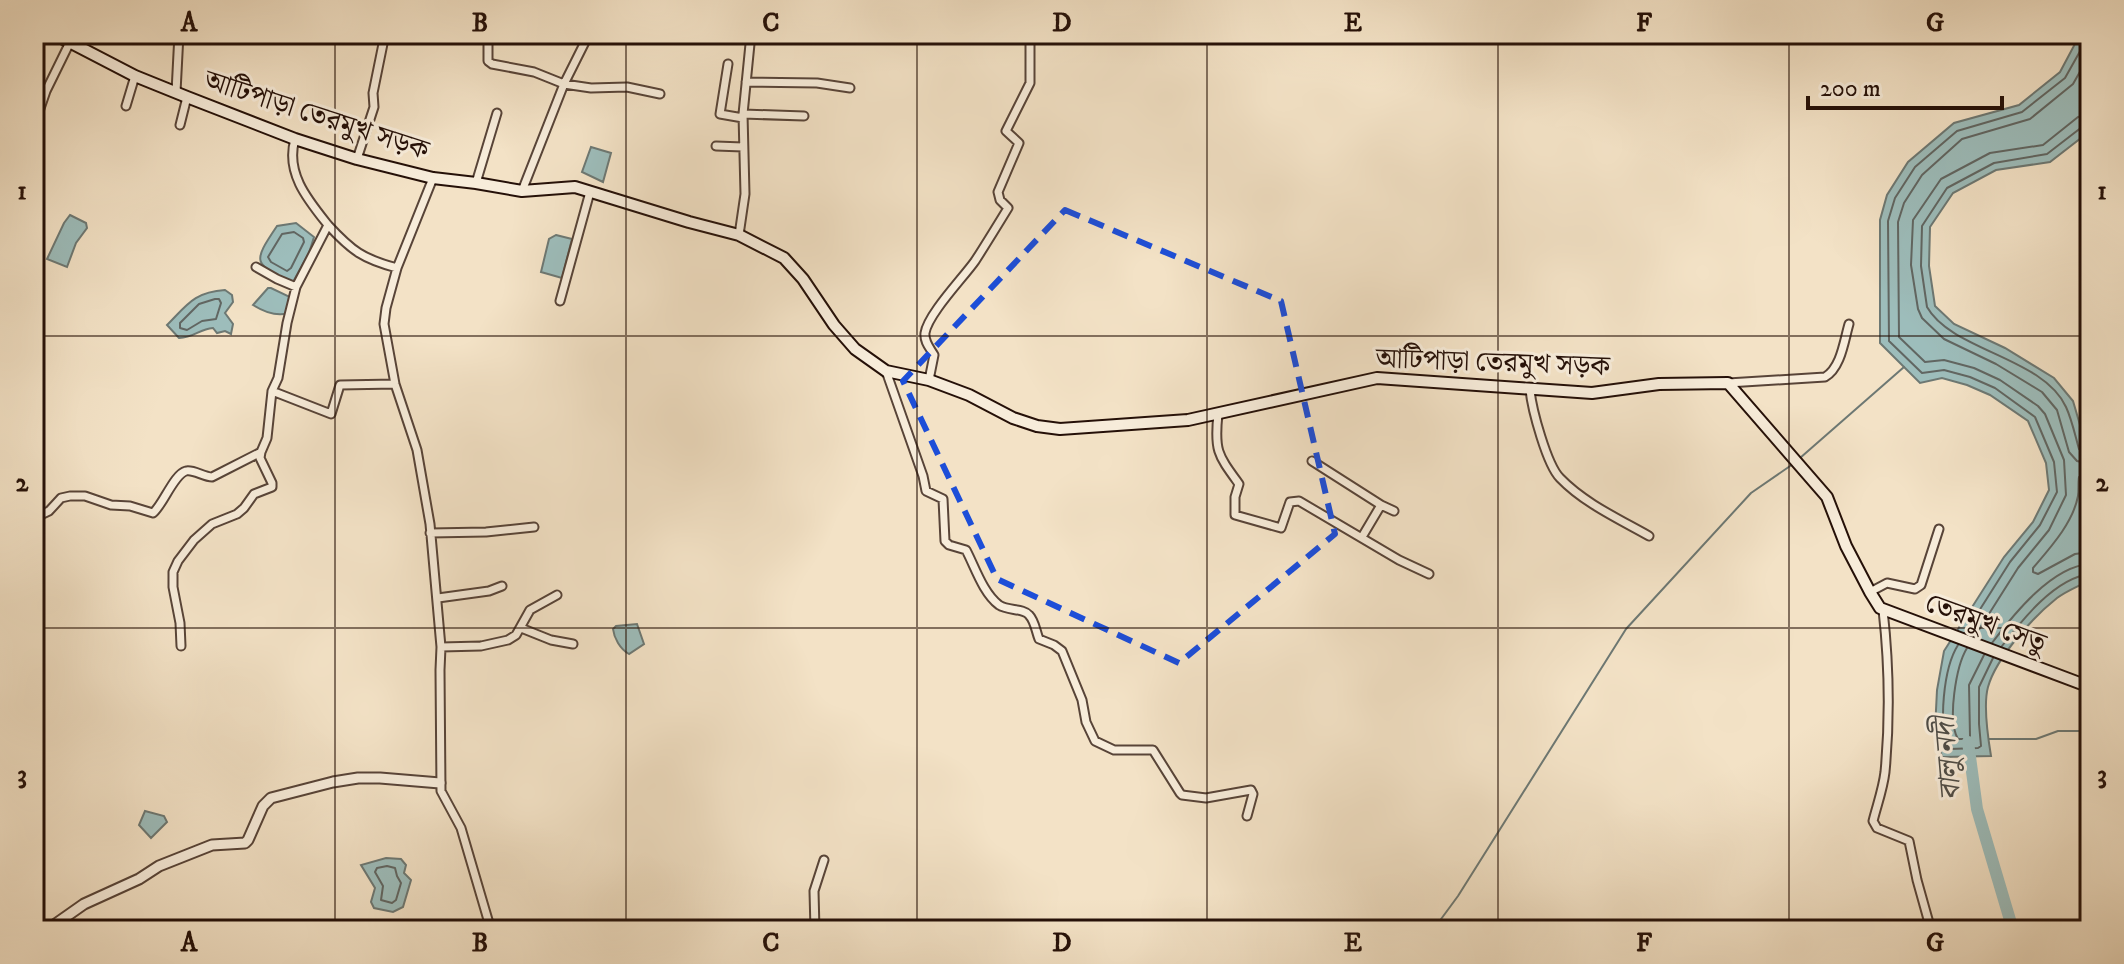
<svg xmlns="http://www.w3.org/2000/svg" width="2124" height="964" viewBox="0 0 2124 964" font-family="'IM FELL DW Pica','Noto Serif Bengali',serif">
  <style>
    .water { fill: #9dbdbb; stroke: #6d7873; stroke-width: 2 }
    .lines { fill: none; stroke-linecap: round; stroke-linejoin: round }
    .shore { stroke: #616662; stroke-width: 2 }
    .stream { stroke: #6d7873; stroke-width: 2 }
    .river { stroke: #9dbdbb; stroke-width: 12 }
    .minor-casing { stroke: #584438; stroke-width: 11 }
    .tertiary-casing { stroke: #584438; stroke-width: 13 }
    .secondary-casing { stroke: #251008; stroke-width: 14 }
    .minor { stroke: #f7ecda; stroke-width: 7 }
    .tertiary { stroke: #f7ecda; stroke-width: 9 }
    .secondary { stroke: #f7ecda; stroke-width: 10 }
    .marked { fill: none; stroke: #1d4ed8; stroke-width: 6; stroke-dasharray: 16 10; stroke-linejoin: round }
    .grid { fill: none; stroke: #251008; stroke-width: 2; stroke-opacity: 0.55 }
    .labels { text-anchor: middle; stroke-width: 6; stroke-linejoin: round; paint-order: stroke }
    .street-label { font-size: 28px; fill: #251008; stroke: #f7ecda }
    .water-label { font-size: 30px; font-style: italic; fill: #4f4d47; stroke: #f7ecda }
    .neatline { fill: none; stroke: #251008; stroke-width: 3 }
    .grid-label { font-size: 26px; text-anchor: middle; font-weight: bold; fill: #251008 }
  </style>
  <rect width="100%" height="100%" fill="#f3e2c6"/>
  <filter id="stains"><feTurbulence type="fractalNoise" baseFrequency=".0025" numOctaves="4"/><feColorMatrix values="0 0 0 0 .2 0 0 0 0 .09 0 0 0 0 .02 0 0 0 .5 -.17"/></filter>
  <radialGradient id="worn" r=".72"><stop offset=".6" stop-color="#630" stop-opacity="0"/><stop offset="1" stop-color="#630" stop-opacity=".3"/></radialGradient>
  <path class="water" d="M2077 34H2090V131L2050 162 1996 170 1953 193 1930 227 1929 266 1935 306 1954 324 2005 348 2054 378 2073 401 2090 459V580C2079 586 2066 591 2057 598 2033 617 1996 658 1988 687 1983 705 1988 738 1991 756L1942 757 1935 730 1937 690 1944 651 2004 557 2033 522 2049 490 2046 463 2028 421 1990 395 1967 385 1942 378 1920 383 1880 343V220L1887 195 1908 162 1954 123 2019 105 2060 72 2076 42Z
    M591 147 611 153 603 182 582 172Z
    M70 215 86 223 87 228 76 243 67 267 47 259 64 223Z
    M296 223 314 237 309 253 293 282C253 264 252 263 277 226Z
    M556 235 572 239 562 278 541 272 549 239Z
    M268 288H271L290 297 289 313C276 317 264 312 253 305Z
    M225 290 232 295 233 302 225 313 233 324 231 334 225 331 217 333 213 328C199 329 194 338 179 338L167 325C187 305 194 292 225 290Z
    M637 624 644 644 629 654C620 649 614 638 613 629L616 626Z
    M145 811 164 816 167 822 151 838 139 825Z
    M386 858 401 859 406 865 404 873 411 880 403 907 393 912 374 908 371 902 375 888 361 865Z"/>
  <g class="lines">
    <path class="shore" d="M2090 115 2078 117 2043 145 1990 153 1941 179 1913 220 1911 265 1918 309 1922 318 1944 339 1996 364 2042 392 2057 410 2069 452 2077 461 2090 464
      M2090 125 2082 127 2047 154 1994 163 1947 188 1922 226 1921 266 1927 307C1952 351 2043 357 2066 407 2072 420 2075 435 2079 449L2084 453H2090
      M294 232 303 238 304 242 291 268 287 271 271 262 268 257 282 234Z
      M215 299H219L221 303 216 319 202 321 187 330 180 328V323L199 304Z
      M2090 476 2079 477C2078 483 2079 490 2078 496 2073 523 2050 548 2033 568V572L2038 574 2075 554 2090 552
      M1965 633 2010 562 2040 525 2057 492 2054 462 2035 417 1995 388 1970 377 1944 370 1922 373 1889 341 1888 221 1895 198 1915 167 1957 131 2022 112 2065 78 2083 46 2084 34
      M1975 636 2018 568 2049 530 2066 495 2064 460 2045 414 2038 406 2000 380 1974 368 1944 360 1925 362 1899 337 1898 222 1904 203 1922 175 1962 139 2030 119 2073 84 2090 54
      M1992 643C2013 615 2052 566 2090 564
      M1958 645C1944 667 1937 726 1950 749L1978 748 1981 746 1979 724V687L1993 658
      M2002 646C2022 620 2055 578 2090 574
      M1967 648C1956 666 1947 721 1958 739H1967L1970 736 1969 685 1984 655
      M387 866 395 868 397 876 401 883 396 900 392 903 381 900 383 886 375 872 377 868Z"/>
    <path class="stream" d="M1800 458 1904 367
      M1989 739H2036L2058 731H2090
      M1433 930 1458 896 1626 629 1751 493 1793 464"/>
    <path class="river" d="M1968 742 1977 809 2013 930"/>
    <defs>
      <path id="minor" d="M361 34 384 40
        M488 36V61L492 64 534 72 564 84 591 88 627 87 660 94
        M728 64 720 114 743 118
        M746 82 817 83 850 88
        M176 92 179 34
        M126 106 135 76
        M743 114 804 116
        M180 125 187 97
        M34 126 46 91 74 34
        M716 146 743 147
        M357 159 374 107 373 93 385 34
        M433 178 397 268 386 308 384 324 395 384 417 450 430 524 441 647 440 670 441 791 461 828 491 930
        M476 183 497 113
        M522 191 564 84 589 34
        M328 225C352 251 363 259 397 268
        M739 235 745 194 743 114 751 34
        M256 267 277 279 296 287
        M560 301 590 192
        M886 371 923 476 926 491 943 499 945 541 949 545 966 550C975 567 983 593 999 605 1008 611 1023 608 1029 615 1035 621 1036 632 1039 639L1054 645 1062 651 1082 700 1086 722 1095 741 1114 750H1153L1180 793 1182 795 1206 798 1251 790 1253 794 1247 816
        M929 380 934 355C930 348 924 342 925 333 928 314 963 278 975 261 986 244 997 226 1008 208L1000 200 998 192 1019 143 1006 131 1030 83V34
        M1728 383 1825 377C1841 368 1844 341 1849 324
        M1530 390C1532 410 1547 465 1560 478 1584 503 1619 519 1649 536
        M272 391 331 414 340 385 395 384
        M1218 414C1214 451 1218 455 1239 484L1235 497V515L1281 528 1290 502 1299 501 1399 560 1429 574
        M1312 461 1381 505
        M34 518 49 511 61 498 70 496H85L111 505 130 506 153 513C163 505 174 474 186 471 193 469 204 477 212 477L261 452 267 438 272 391 278 378 287 323 296 287 328 225C308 200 285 173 295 139
        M430 533 486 532 534 527
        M1362 537 1381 505 1394 511
        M1870 592 1887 583 1915 589 1921 585 1939 529
        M438 598 489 591 502 586
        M1883 610C1889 663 1890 719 1885 772 1883 789 1877 805 1873 821L1877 828 1909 841 1917 880 1931 930
        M521 628 551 640 573 644
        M181 646 180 623 173 587V572L178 561 194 540 212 524 237 514 244 508 254 494 272 487V483L260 458 261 452
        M441 647 481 646 508 640 516 635 530 610 557 595
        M815 930 814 891 824 860
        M892 930 894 928"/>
      <path id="tertiary" d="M47 930 84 904 139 879 159 866 212 845 245 843 248 840 263 806 271 798 333 782 358 778H380L440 783"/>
      <path id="secondary" d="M54 34 135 76 187 97 295 139 357 159 433 178 476 183 522 191 575 187 689 222 739 235 784 258 803 279 834 325 855 349 886 371 929 380 969 395 1013 418 1037 426 1060 429 1188 420 1377 378 1592 393 1659 384 1728 383 1827 497 1846 546 1870 592 1880 608 2090 687"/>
    </defs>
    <use href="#minor" class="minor-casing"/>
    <use href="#tertiary" class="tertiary-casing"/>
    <use href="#secondary" class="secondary-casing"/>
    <use href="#minor" class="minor"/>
    <use href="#tertiary" class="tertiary"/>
    <use href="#secondary" class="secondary"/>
  </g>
  <path class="marked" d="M1065 210 1281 301 1335 534 1179 663 997 579 903 381Z"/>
  <path class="grid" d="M335 34V930M626 34V930M917 34V930M1207 34V930M1498 34V930M1789 34V930M34 336H2090M34 628H2090"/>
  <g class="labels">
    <g class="street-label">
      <text transform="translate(317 114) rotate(18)" y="10">আটিপাড়া তেরমুখ সড়ক</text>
      <text transform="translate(1493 361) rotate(2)" y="10">আটিপাড়া তেরমুখ সড়ক</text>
      <text transform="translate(1986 622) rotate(20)" y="10">তেরমুখ সেতু</text>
    </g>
    <g class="water-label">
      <text transform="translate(1947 759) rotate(-95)" y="10">বালু নদী</text>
    </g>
  </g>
  <rect width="2124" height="964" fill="none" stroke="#f3e2c6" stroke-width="88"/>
  <path d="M1808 96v12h194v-12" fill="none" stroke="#251008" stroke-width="4"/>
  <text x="1820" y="96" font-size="24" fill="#251008" stroke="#f7ecda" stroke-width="6" paint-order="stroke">200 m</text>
  <rect x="44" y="44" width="2036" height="876" class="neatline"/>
  <g class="grid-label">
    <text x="189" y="31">A</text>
    <text x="480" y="31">B</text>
    <text x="771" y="31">C</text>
    <text x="1062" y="31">D</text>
    <text x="1353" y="31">E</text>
    <text x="1644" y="31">F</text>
    <text x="1935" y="31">G</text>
    <text x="22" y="199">1</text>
    <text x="2102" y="199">1</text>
    <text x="22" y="491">2</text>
    <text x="2102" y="491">2</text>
    <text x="22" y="783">3</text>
    <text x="2102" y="783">3</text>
    <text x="189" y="951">A</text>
    <text x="480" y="951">B</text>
    <text x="771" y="951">C</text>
    <text x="1062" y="951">D</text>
    <text x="1353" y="951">E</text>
    <text x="1644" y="951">F</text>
    <text x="1935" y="951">G</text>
  </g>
  <rect width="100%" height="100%" filter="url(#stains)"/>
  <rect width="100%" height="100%" fill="url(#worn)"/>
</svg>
